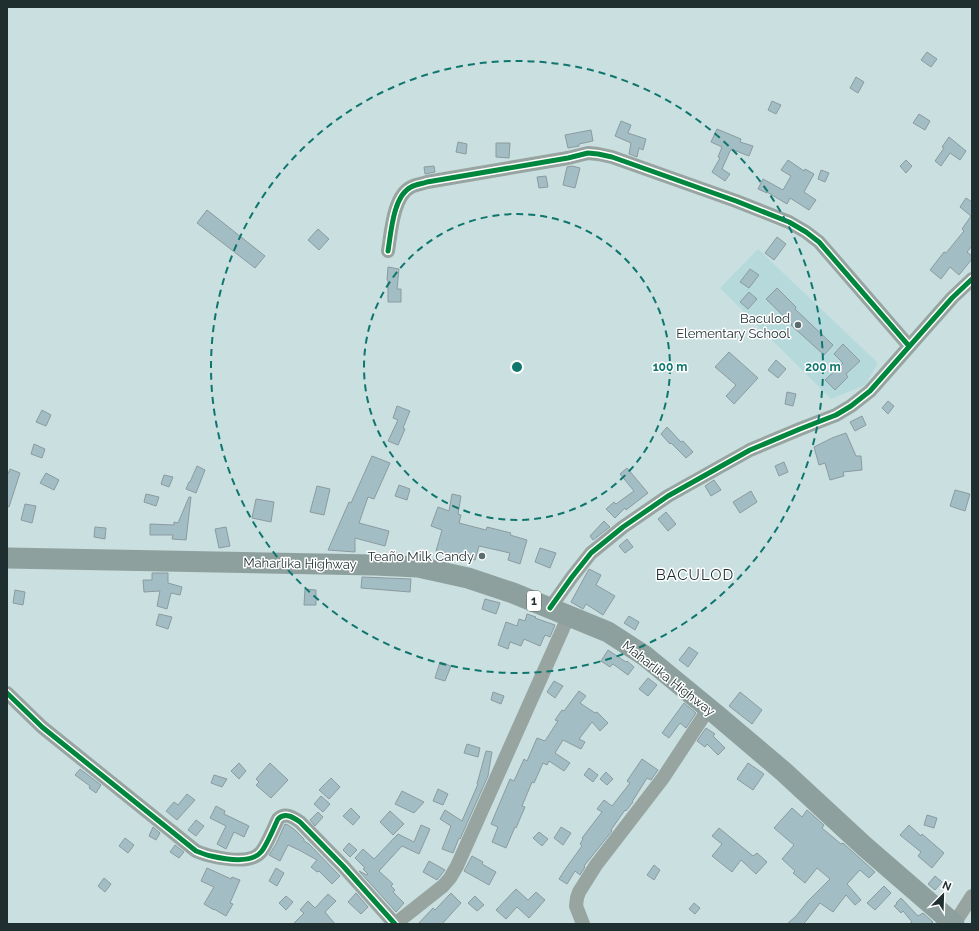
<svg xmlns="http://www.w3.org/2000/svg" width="979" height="931" viewBox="0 0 979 931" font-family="Raleway,sans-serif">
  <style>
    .built { fill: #b6dadc }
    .building { fill: #a3bdc5; stroke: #8b9b9f }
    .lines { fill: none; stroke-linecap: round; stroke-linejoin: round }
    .minor { stroke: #97a4a0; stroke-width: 14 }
    .highway { stroke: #8ea09d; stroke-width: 21 }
    .cycleway-casing { stroke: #fff; stroke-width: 8 }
    .cycleway { stroke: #00873e; stroke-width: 5 }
    .ring { fill: none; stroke: #0f766e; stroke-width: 2; stroke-dasharray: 7 5 }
    .poi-dot { fill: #5a6c6d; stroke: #fff; stroke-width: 1.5 }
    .labels { text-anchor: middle; stroke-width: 3; stroke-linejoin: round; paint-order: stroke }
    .shield { fill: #fff; stroke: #626d6d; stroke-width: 1 }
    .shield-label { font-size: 12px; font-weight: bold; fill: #1f2e2f }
    .poi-label { font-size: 13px; fill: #1f2e2f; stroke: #fff; text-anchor: end }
    .street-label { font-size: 13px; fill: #1f2e2f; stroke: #fff }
    .quarter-label { font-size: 15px; letter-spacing: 1px; fill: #1f2e2f; stroke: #fff }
    .centre { fill: #0f766e; stroke: #fff; stroke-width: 2 }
    .ring-label { font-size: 12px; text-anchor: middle; font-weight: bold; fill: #0f766e; stroke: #fff; stroke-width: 3; stroke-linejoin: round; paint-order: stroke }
  </style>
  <rect width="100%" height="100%" fill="#c9dfe0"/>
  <path class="built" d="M758 249 878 363 865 385 831 399 720 288Z"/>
  <path class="building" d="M927 52 937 59 931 67 921 60Z
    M856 77 864 82 858 93 850 88Z
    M772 101 781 105 776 114 768 110Z
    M919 114 930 121 925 130 913 123Z
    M621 121 631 125 628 133 646 139 643 150 639 148 637 157 629 154 631 143 615 136Z
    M717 129 741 139 740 142 753 146 749 156 731 149 722 169 730 174 725 181 712 172 720 158 718 157 722 147 711 142Z
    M591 130 593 141 579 144V146L568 148 565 135Z
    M949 137 966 151 960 160 950 153 941 166 935 161 944 148 942 147Z
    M458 142 467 144 466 154 456 152Z
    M496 143H510L509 158 496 157Z
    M788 160 804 171 805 169 814 174 804 192 816 200 809 210 790 198 787 204 767 192V193L758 189 763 179 783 190 791 176 781 170Z
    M906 160 912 166 906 173 900 166Z
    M434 166 435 172 425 174 424 167Z
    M572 166 580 168 575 188 563 185 567 167Z
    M821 170 829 173 825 182 818 179Z
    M546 176 548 187 539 188 537 177Z
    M966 198 972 202V246L967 252 972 256V259L959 275 950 267 941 279 930 270 944 252 946 253 964 231 962 229 971 216 960 207Z
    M207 210 265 256 255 268 197 223Z
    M318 229 329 239 319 250 308 240Z
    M777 237 786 244 774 260 765 253Z
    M388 267 399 269 397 289H401V302H388V280H387Z
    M750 269 759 275 749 288 740 282Z
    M777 288 796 307 795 309 833 345 824 355 791 325 792 324 766 299Z
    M749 292 757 299 748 309 740 302Z
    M843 344 860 361 846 374 848 377 835 390 825 380 843 363 834 354Z
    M729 352 758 378 734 404 726 396 736 385 715 367Z
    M776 360 786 369 778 378 768 370Z
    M787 392 796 394 793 406 785 404Z
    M888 401 894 406 888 414 882 408Z
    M397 406 410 411 403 428 405 429 398 445 388 441 398 420 393 418Z
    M42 410 51 415 46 426 36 422Z
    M862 416 866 425 855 431 850 422Z
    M667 427 681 442 683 441 693 452 686 458 671 443 670 444 661 434Z
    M846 433 856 456H861L862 470 843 472 844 476 830 480 825 463 819 465 814 447 832 438Z
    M34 444 45 449 42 458 31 454Z
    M372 456 390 463 374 499 368 497 359 523 389 531 385 546 355 538V552L328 550 349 502 351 503Z
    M784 462 788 472 779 476 775 466Z
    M197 466 205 470 196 493 186 489 189 482H190Z
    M627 468 648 493 626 510 625 508 615 518 606 509 614 502 616 504 634 491 620 474Z
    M10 469 20 473 9 507 7 506V476Z
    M46 473 59 480 54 490 40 483Z
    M164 475 173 477 169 487 161 484Z
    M714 480 721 490 711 496 705 486Z
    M399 485 410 489 407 500 395 496Z
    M317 486 330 489 324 515 310 512Z
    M955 490 970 494 965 511 950 506Z
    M751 491 757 502 740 513 733 502Z
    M146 494 159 497 156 506 144 502Z
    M452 494 461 496 458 514 461 515 459 523 486 530 487 527 511 533 510 535 527 540 520 564 508 560 510 553 479 546 475 560 436 551 442 530 431 526 438 507 449 511Z
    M189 497H191L186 540 172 539 173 535H150V524L174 525V522L178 523Z
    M256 499 274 502 271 522 252 518Z
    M25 504 36 506 32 523 21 520Z
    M666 512 676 524 668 531 658 519Z
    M604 521 610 527 593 540 590 536Z
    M95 527 106 528 105 539 94 537Z
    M226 527 230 546 219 548 215 529Z
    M627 539 633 547 625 553 619 546Z
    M540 548 556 553 550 568 535 562Z
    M589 569 601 575 596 585 615 596 603 615 586 604 583 609 571 602Z
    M152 573H168V583L182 587 180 595 171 593 167 609 157 606 160 591 144 592 143 580H152Z
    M362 577 411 579 410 592 361 588Z
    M305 589 316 590V605H304Z
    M15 590 25 592 23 605 13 603Z
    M485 599 500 603 496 614 482 609Z
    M159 614 172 617 168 629 156 625Z
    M527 614 536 617 535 618 555 625 550 637 545 635 540 646 524 639 521 646 510 642 508 649 498 645 506 622 517 626 519 619 525 621Z
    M629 616 639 622 635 630 624 623Z
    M689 647 698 653 688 667 679 660Z
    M608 650 626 662 627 661 634 667 628 675 613 664 610 667 601 661Z
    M440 662 451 666 445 681 435 678Z
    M648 678 657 685 648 696 639 689Z
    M554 681 563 686 555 698 547 692Z
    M579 691 586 696 580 703 595 713 597 712 608 723 600 731 592 722 579 739 585 742 581 749 563 740 555 753 570 763 564 771 549 761 547 765 543 763 534 783 532 782 522 806 525 807 516 828 515 827 506 848 492 842 498 827 491 824 510 779 514 781 524 759 527 761 537 738 545 741 558 721 555 720 562 710 564 711Z
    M493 692 504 696 501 704 491 700Z
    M740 692 762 710 752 724 729 706Z
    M684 703 696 713 686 728 680 723 669 738 662 733Z
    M706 728 715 734 713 736 725 748 718 755 707 744 705 747 697 741Z
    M467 744 480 748 478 757 464 753Z
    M486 751 492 752 488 776 460 839 459 838 453 853 442 849 451 826 440 819 445 810 462 821 478 784H477Z
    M642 759 658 770 656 773 651 780 647 778 632 802H633L626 811 625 810 611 830 612 831 584 866 585 867 580 875 575 871 567 884 559 879 566 868 582 846 580 844 583 839 582 838 602 812 597 809 604 800 612 806 630 783 627 781Z
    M239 763 246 771 239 779 231 771Z
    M270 763 288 780 271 798 256 785 259 782 256 779Z
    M748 763 764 774 753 790 737 779Z
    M589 768 598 775 593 782 584 775Z
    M80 769 101 785 96 793 89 788 90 786 75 775Z
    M606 772 613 779 607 785 600 779Z
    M214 775 227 779 222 787 211 783Z
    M331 778 340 787 329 799 319 790Z
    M438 789 448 794 443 805 433 801Z
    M402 791 424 802 414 813 395 804Z
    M187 794 195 800 177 820 166 811 174 802 178 805Z
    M321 796 330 804 323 812 314 804Z
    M216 806 225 811 224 814 249 826 244 837 234 832 226 849 217 844 226 826 210 818Z
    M351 808 360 817 353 825 343 816Z
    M792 808 802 817 807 810 824 825 822 828 841 844 843 843 875 872 869 878 860 870 847 884 861 900 855 905 846 895 833 912 820 903 806 921 803 924H787L796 916 808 901 830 879 817 868 805 883 793 873 795 871 782 859 794 845 774 828Z
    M390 811 404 824 393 835 380 822Z
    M318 812 323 817 315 826 310 820Z
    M927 815 937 818 934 828 924 825Z
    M196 820 204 826 196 836 188 830Z
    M285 824 288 825 294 829 304 839V841L309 844 340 876 332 884 319 871 317 872 311 867 317 860 299 850 288 845 280 861 269 855 276 844Z
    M421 825 430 829 419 854 402 846 379 871 393 884 391 886 395 890 393 892 404 903 396 912 359 871 367 875 368 874 363 869 365 868 355 858 363 849 374 859 398 834 414 842Z
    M909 825 921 836 922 834 944 853 932 868 918 856 921 852 900 835Z
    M153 827 160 833 156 840 149 836Z
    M561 827 571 833 563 845 554 838Z
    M719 828 753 856 757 853 767 862 756 874 741 860 732 872 712 856 722 844 712 836Z
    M539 832 548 839 542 846 533 838Z
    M125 838 134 845 128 853 119 846Z
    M349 843 357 850 350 857 343 850Z
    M175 845 184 852 179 858 170 852Z
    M472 856 483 862 482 864 496 872 489 885 464 871Z
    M429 861 445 870 437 880 423 872Z
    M654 865 660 870 654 880 647 875Z
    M207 868 231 879 232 877 240 880 230 903 233 904 226 916 214 909V910L204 904 214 887 201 881Z
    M276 868 284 873 277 886 269 881Z
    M935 876 942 882 935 890 928 884Z
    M104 878 111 884 105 892 98 886Z
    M884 886 891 893 875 910 867 903Z
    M516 889 528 900 536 892 545 900 529 918 517 907 506 919 496 910Z
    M356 893 368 907 361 914 348 902Z
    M451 893 461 903 442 924H418L433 908 435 910Z
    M328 894 336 901 325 912 335 924H293L304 913 300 910 308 901 315 908Z
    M286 896 293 902 286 910 279 903Z
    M475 896 484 905 477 911 468 903Z
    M901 898 918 916 923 913 933 922 930 924H909L912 922 903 911 901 913 894 906 897 904 896 903Z
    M694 903 700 908 695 914 689 909Z"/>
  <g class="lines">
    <path class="minor" d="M388 251C391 233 393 196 411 187 416 184 422 184 427 182L568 158 588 153 598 154 612 157 736 201 789 222 806 232 819 242 909 346
      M550 608 572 577 591 553 623 527 668 496 750 450 800 429 836 415 851 406 870 391 952 298 972 279
      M7 693 42 727 196 851C201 853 206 855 211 856 224 859 251 864 261 852 267 845 274 827 278 819 285 812 293 817 300 822L343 866 395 924
      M395 924 443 886 450 878 457 866 569 615
      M583 924 576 906 577 898 579 892 596 865 663 778 709 708
      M954 924 972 896"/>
    <path class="highway" d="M7 558 375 565 418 567 468 578 513 593 608 632 645 656 718 716 784 772 864 846 954 924"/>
    <defs>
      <path id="cycleway" d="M388 251C391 233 393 196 411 187 416 184 422 184 427 182L568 158 588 153 598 154 612 157 736 201 789 222 806 232 819 242 909 346
        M550 608 572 577 591 553 623 527 668 496 750 450 800 429 836 415 851 406 870 391 952 298 972 279
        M7 693 42 727 196 851C201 853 206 855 211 856 224 859 251 864 261 852 267 845 274 827 278 819 285 812 293 817 300 822L343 866 395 924"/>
    </defs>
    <use href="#cycleway" class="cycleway-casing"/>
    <use href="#cycleway" class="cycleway"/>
  </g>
  <g class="ring">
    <circle cx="517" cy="367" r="153"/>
    <circle cx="517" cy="367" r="306"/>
  </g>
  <g class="poi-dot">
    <circle cx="798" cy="325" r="4"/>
    <circle cx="482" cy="556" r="4"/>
  </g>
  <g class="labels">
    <rect class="shield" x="527" y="591" width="14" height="20" rx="3"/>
    <g class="shield-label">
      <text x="534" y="605">1</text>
    </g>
    <g class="poi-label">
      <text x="790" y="323">Baculod<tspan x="790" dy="15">Elementary School</tspan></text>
      <text x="474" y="561">Teaño Milk Candy</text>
    </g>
    <g class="street-label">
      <text transform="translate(300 563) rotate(1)" y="5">Maharlika Highway</text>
      <text transform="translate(669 678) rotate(38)" y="5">Maharlika Highway</text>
    </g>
    <g class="quarter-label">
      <text x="695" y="580">BACULOD</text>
    </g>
  </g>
  <circle cx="517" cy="367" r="6" class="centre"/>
  <g class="ring-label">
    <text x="670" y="371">100 m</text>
    <text x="823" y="371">200 m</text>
  </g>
  <rect width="979" height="931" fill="none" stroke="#1f2e2f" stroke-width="16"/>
  <g transform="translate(943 895) rotate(23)" stroke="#ffffff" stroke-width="3" paint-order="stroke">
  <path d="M0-3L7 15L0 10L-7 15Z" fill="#1f2e2f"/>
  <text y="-6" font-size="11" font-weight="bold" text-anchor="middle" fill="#1f2e2f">N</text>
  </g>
</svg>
